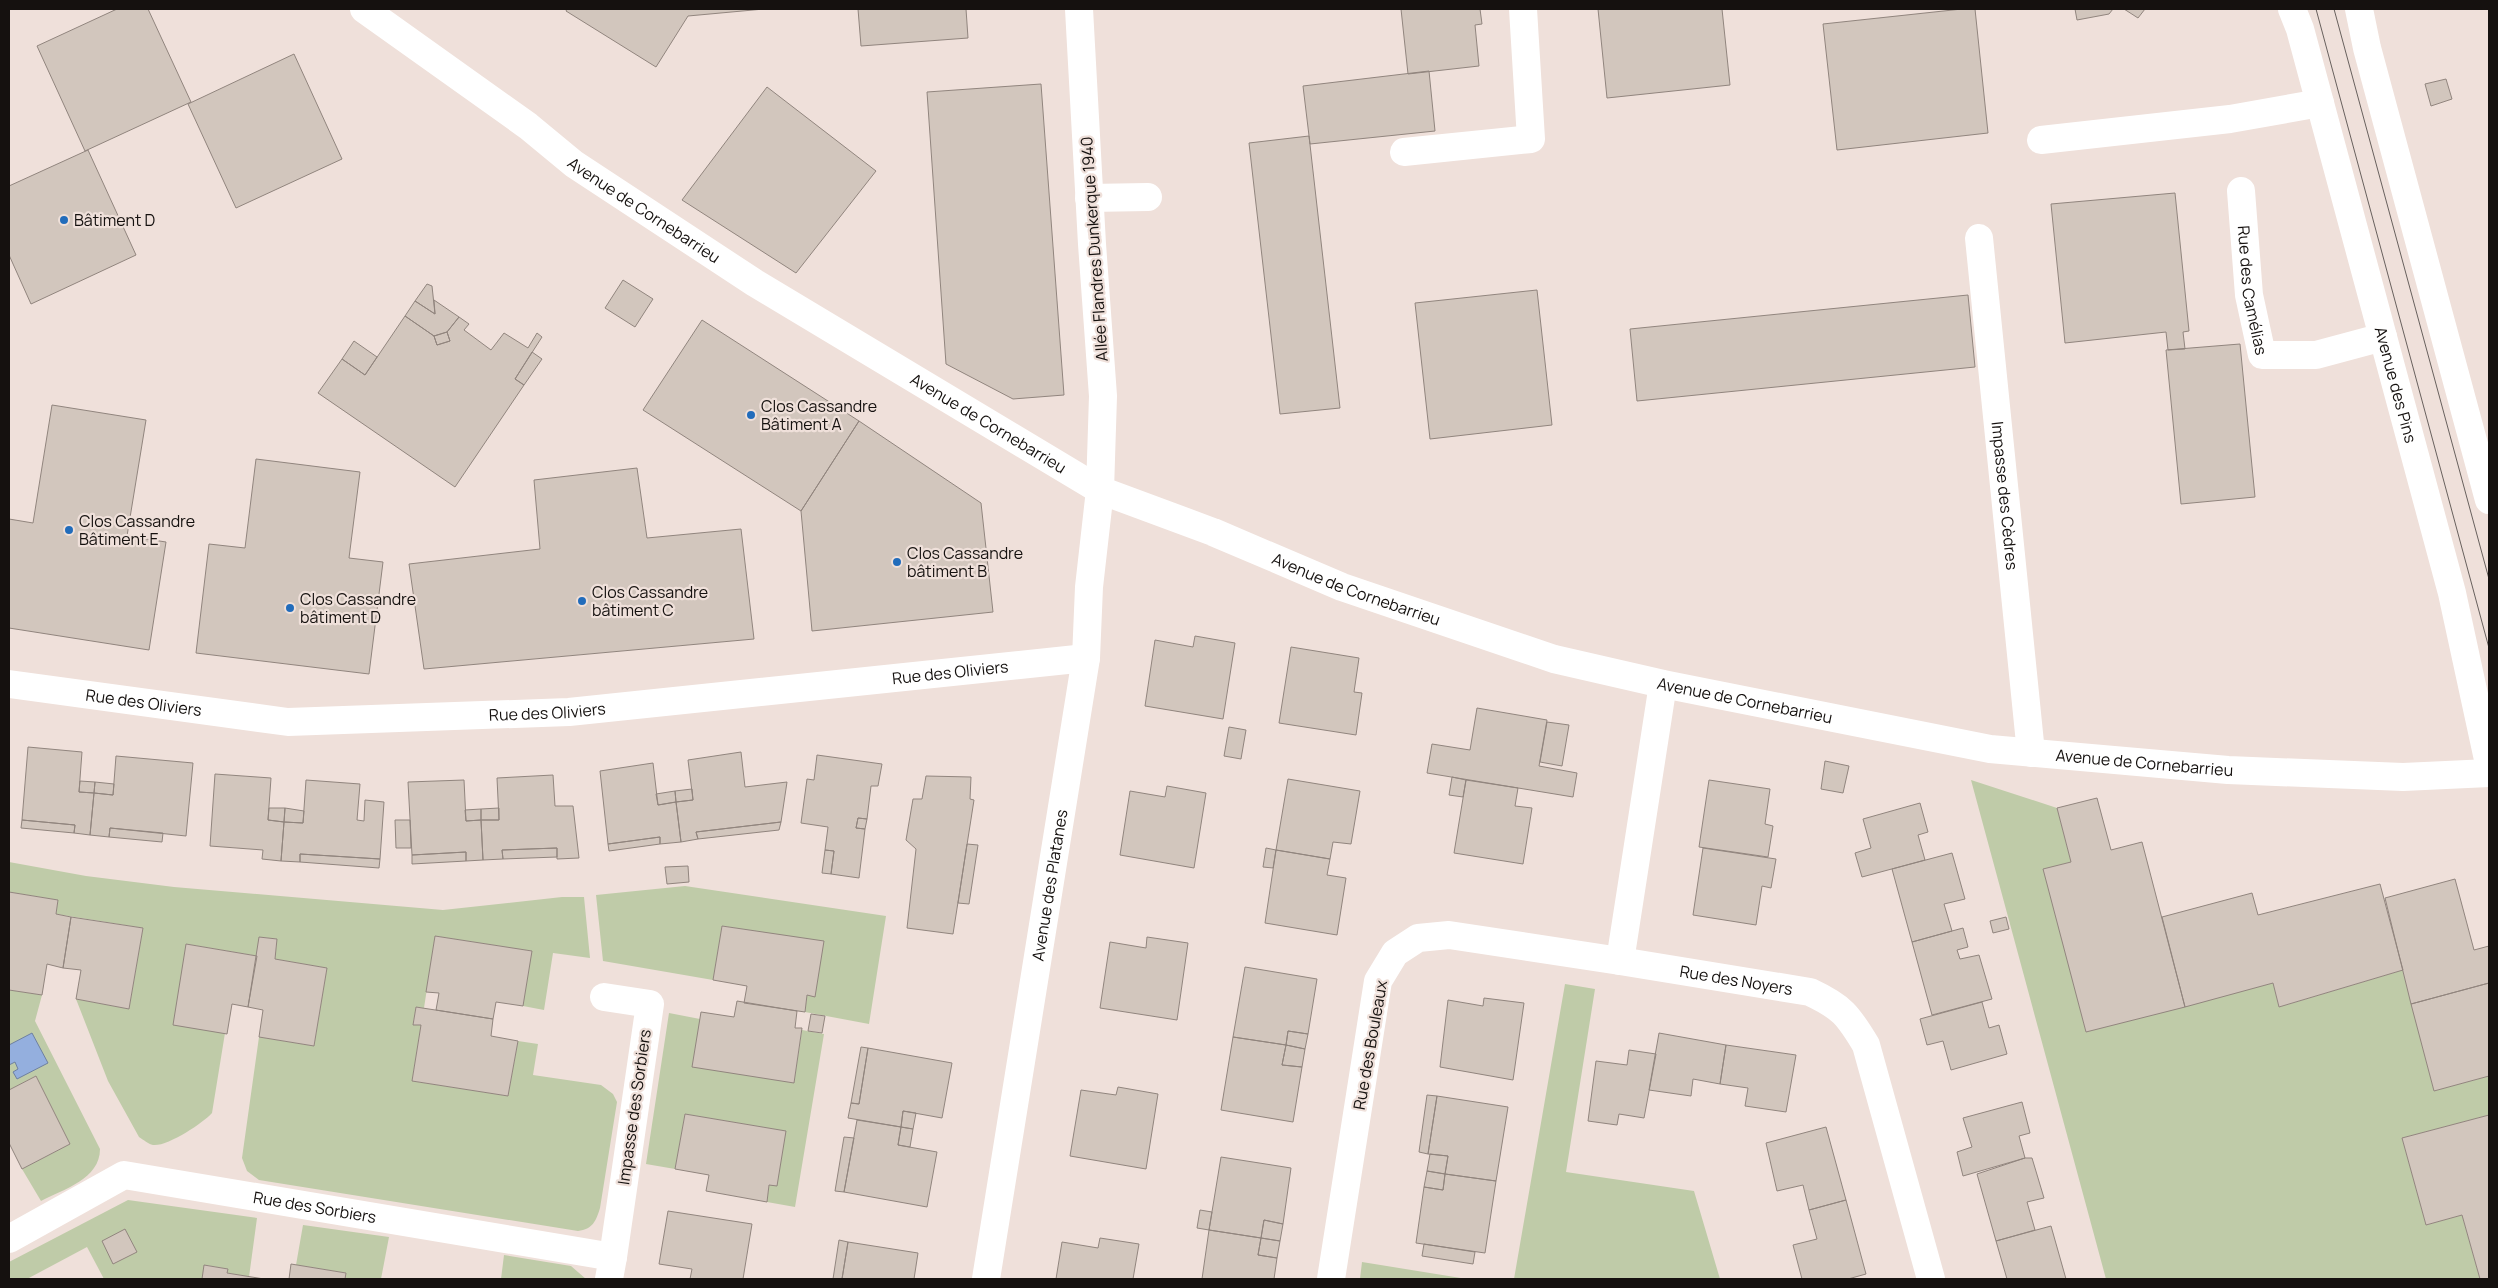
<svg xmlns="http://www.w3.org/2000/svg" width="2498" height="1288" viewBox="0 0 2498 1288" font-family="Manrope,sans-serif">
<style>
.green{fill:#bfcba8}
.water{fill:#94afde;stroke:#6e80a0}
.building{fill:#d2c6bd;stroke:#91857e}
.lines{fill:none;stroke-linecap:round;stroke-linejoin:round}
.minor{stroke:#fff;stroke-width:28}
.tram{stroke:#68605d;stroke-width:1}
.poi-dot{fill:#216cbb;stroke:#efe0da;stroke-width:2}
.labels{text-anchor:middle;stroke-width:4.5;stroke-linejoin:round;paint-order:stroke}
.street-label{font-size:16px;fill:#15110f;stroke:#efe0da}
.poi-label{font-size:16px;fill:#15110f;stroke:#efe0da;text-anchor:start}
</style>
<rect width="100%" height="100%" fill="#efe0da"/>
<!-- green -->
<path class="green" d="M1971 780 2057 808 2071 862 2044 869 2086 1032 2273 983 2279 1007 2403 970 2434 1091 2489 1076V1115L2402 1138 2426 1225 2462 1215 2480 1279H2106Z
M9 862 86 876 174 887 443 910 562 897H584L590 958 553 953 544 1010 523 1006 531 951 435 936 424 1008 416 1007 413 1024 421 1025 412 1081 508 1096 518 1041 538 1044 533 1075 601 1085 613 1094 617 1102 600 1208C596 1221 593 1229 578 1231L259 1180 247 1171 242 1158 259 1037 314 1046 327 968 275 959 277 939 260 937 257 956 186 944 225 1033 212 1113C203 1123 167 1147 153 1145 148 1144 144 1140 139 1137L108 1081 76 999 129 1009 143 928 56 914 58 900 9 892Z
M685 886 886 916 869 1024 805 1012 807 995 814 996 778 935 722 926 713 980 603 961 596 895Z
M1565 984 1595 989 1566 1172 1694 1191 1720 1279H1514Z
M9 990 42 995 35 1021 100 1149C100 1179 64 1189 41 1201L22 1169 70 1144 36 1076 9 1090Z
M669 1013 700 1019 794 1082 802 1030 824 1034 795 1207 767 1202 769 1185 785 1131 685 1114 675 1169 646 1164Z
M128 1200 257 1218 249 1277 227 1273 228 1269 205 1265 202 1279H104L87 1247 27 1279H9V1262Z
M303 1225 389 1237 381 1279H345L346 1273 296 1265Z
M504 1255 571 1266 586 1279H501Z
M1362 1262 1467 1279H1360Z"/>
<!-- water -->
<path class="water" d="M32 1033 48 1063 17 1079 13 1072 18 1069 15 1062 9 1065V1045Z"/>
<!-- building -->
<path class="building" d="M117 9H148L191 102 85 151 37 46Z
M567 9H764L688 16 656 67 566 11Z
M858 9H966L968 38 861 46Z
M1401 9H1480L1482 24 1475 25 1479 66 1408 74Z
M1598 9H1722L1730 85 1607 98Z
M1962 9H1975L1988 133 1837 150 1823 24Z
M2075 9H2113L2109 14 2077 20Z
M2124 9H2145L2138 18Z
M294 54 342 159 236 208 188 104Z
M1429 71 1435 131 1310 144 1303 86Z
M2446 79 2452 99 2431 106 2425 84Z
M1041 84 1064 395 1013 399 946 364 927 92Z
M767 87 876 171 796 273 682 200Z
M1309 136 1340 408 1280 414 1249 143Z
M88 150 136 255 31 304 9 255V186Z
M2175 193 2189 331 2183 332 2185 349 2168 350 2166 332 2065 343 2051 204Z
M623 280 653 299 635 327 605 308Z
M427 284 432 286 435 314 415 301Z
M1537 290 1552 425 1430 439 1415 303Z
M1968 295 1975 367 1637 401 1630 329Z
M434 300 459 317 447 332 434 336 405 316 415 301 435 314Z
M405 316 434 336 437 345 450 341 447 332 459 317 469 324 464 330 491 350 504 333 528 348 537 333 542 337 515 379 524 385 455 487 318 393 342 359 365 375Z
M702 320 859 421 801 511 643 410Z
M447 332 450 341 437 345 434 336Z
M354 341 377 357 365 375 342 359Z
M2240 344 2255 497 2181 504 2166 350Z
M532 352 542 359 524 385 515 379Z
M52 405 146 420 127 536 166 542 149 650 9 628V519L33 523Z
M859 421 981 503 993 612 812 631 801 511Z
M256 459 360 472 349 558 383 562 369 674 196 653 209 544 245 548Z
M637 468 647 538 741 529 754 639 424 669 409 564 540 549 534 480Z
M1195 636 1235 643 1223 719 1145 706 1155 640 1193 647Z
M1291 647 1359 658 1354 692 1362 693 1356 735 1279 723Z
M1477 708 1547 720 1539 766 1577 773 1573 797 1427 773 1432 744 1470 750Z
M1547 722 1569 725 1562 766 1540 762Z
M1229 727 1246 730 1241 759 1224 756Z
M28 747 82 752 79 792 94 793 90 835 74 833 75 825 22 820Z
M741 752 745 787 787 782 781 822 696 832 698 839 681 842 676 802 693 800 688 760Z
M817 755 882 764 878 786H871L867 819 858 818 856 828 865 829 859 878 831 874 834 851 825 850 828 827 801 823 807 779 814 780Z
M116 756 193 763 186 836 110 828 109 837 90 835 94 793 113 795Z
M1825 761 1849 766 1843 793 1821 789Z
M653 763 658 805 676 802 681 842 660 844V837L608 844 600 771Z
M215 774 271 778 268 820 284 822 281 861 262 859 263 850 210 846Z
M553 775 555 806H573L579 858 557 859V848L502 850 503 859 483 860 481 820H499L497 778Z
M926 776 971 777 970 799 974 800 953 934 907 928 916 849 906 840 913 799H922Z
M1452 777 1466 780 1463 797 1449 795Z
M1288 779 1360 791 1351 844 1333 842 1330 859 1276 850Z
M306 780 360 784 357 820 364 821 365 800 384 802 380 859 300 854V862L281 861 284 822 303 823Z
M464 780 466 821 481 820 483 860 466 861V852L412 855 408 782Z
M1466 780 1518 788 1515 806 1532 808 1523 864 1454 853Z
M1709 780 1770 789 1765 824 1773 826 1768 857 1699 847Z
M80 781 95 782 94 793 79 792Z
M95 782 114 784 113 795 94 793Z
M1167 786 1206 793 1194 868 1120 855 1130 791 1165 797Z
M692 789 693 800 676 802 675 791Z
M675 791 676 802 658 805 656 794Z
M2097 798 2111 850 2142 842 2185 1007 2086 1032 2043 869 2071 862 2057 808Z
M1920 803 1928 832 1918 835 1925 860 1862 877 1855 853 1871 848 1863 819Z
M269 808H285L284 822 268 820Z
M285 808 304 811 303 823 284 822Z
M499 808V820H481V809Z
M481 809V820L466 821 465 810Z
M858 818 867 819 865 829 856 828Z
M22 820 75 825 74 833 21 828Z
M395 820H410L411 848H396Z
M781 822 779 830 698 839 696 832Z
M110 828 163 833 162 842 109 837Z
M660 837V844L609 851 608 844Z
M967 844 978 845 969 904 958 903Z
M557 848V857L503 859 502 850Z
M1266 848 1276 850 1273 868 1263 867Z
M1703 848 1776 859 1771 888 1762 886 1756 925 1693 915Z
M825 850 834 851 831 874 822 873Z
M1276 850 1330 859 1327 875 1346 878 1337 935 1265 923Z
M466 852V861L412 864V855Z
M1952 853 1965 899 1944 904 1952 931 1912 942 1892 869Z
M300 854 380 859 379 868 300 862Z
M688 866 689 882 667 884 665 867Z
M2455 879 2474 950 2489 946V983L2411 1004 2385 898Z
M2380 884 2403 970 2279 1007 2273 983 2185 1007 2162 917 2252 893 2258 915Z
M9 892 58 900 56 914 71 917 63 968 47 964 42 995 9 990Z
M71 917 143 928 129 1009 76 999 81 970 63 968Z
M2006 917 2009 929 1993 933 1990 921Z
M722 926 824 941 815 997 807 995 805 1012 744 1003 747 986 713 980Z
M1963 928 1968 947 1957 950 1960 959 1979 955 1992 999 1932 1015 1912 942Z
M435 936 532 951 523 1006 496 1002 493 1019 436 1010 439 993 426 992Z
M259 937 277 939 275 959 327 968 314 1046 259 1037 263 1010 248 1007Z
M1147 937 1188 943 1177 1020 1100 1008 1110 942 1146 948Z
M186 944 257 956 248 1007 232 1004 227 1034 173 1025Z
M1245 967 1317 979 1308 1034 1288 1031 1286 1045 1233 1037Z
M2489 983V1076L2434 1091 2411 1004Z
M1484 998 1524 1003 1513 1080 1440 1067 1448 1000 1483 1006Z
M737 1001 797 1011 795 1028H802L794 1083 692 1067 701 1012 734 1017Z
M1982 1002 1989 1028 1999 1025 2007 1054 1951 1070 1943 1041 1927 1045 1920 1019Z
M416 1007 493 1019 491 1036 518 1041 508 1096 412 1081 421 1025H413Z
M811 1014 825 1016 822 1033 808 1031Z
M1288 1031 1308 1034 1305 1049 1286 1045Z
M1659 1033 1726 1045 1720 1084 1693 1079 1691 1096 1649 1090Z
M1233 1037 1286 1045 1282 1065 1302 1067 1293 1122 1221 1110Z
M1286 1045 1305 1049 1302 1067 1282 1065Z
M1726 1045 1796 1055 1786 1112 1745 1106 1748 1088 1720 1084Z
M861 1047 868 1048 859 1104 851 1103Z
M868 1048 952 1063 942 1118 903 1111 901 1127 848 1118 851 1103 859 1104Z
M1629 1050 1656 1054 1644 1118 1619 1114 1617 1125 1588 1121 1596 1061 1627 1065Z
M36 1076 70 1144 22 1169 9 1143V1090Z
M1118 1087 1158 1094 1146 1169 1070 1156 1081 1090 1116 1095Z
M1427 1095 1437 1096 1428 1154 1419 1152Z
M1437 1096 1508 1107 1496 1181 1445 1174 1448 1156 1428 1154Z
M2022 1102 2030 1133 2019 1136 2025 1158 1963 1176 1957 1152 1972 1147 1963 1118Z
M903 1111 916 1113 913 1129 901 1127Z
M685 1114 786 1131 777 1186 769 1185 767 1202 706 1191 709 1175 675 1169Z
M2489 1115V1279H2480L2462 1215 2426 1225 2402 1138Z
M857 1120 901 1127 898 1145 937 1152 927 1207 844 1192Z
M901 1127 913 1129 910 1147 898 1145Z
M1826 1127 1846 1200 1809 1210 1803 1185 1777 1191 1766 1143Z
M844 1137 854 1138 844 1192 835 1191Z
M1430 1154 1448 1156 1445 1174 1427 1171Z
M1221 1157 1291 1168 1283 1224 1264 1220 1261 1238 1209 1230Z
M2025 1158H2032L2044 1198 2027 1202 2035 1230 1996 1241 1977 1174Z
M1427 1171 1445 1174 1443 1190 1424 1187Z
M1445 1174 1496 1181 1485 1253 1416 1243 1424 1187 1443 1190Z
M1846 1200 1866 1274 1848 1279H1802L1793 1245 1817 1239 1809 1210Z
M1200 1210 1212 1212 1209 1230 1197 1228Z
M668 1211 752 1224 743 1279H690L692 1269 659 1264Z
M1264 1220 1283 1224 1280 1241 1261 1238Z
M2051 1226 2066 1279H2007L1996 1241Z
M125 1229 137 1252 113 1264 102 1241Z
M1209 1230 1261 1238 1258 1255 1277 1258 1274 1279H1202Z
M1100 1238 1139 1244 1133 1279H1056L1062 1242 1098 1248Z
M1261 1238 1280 1241 1277 1258 1258 1255Z
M839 1240 848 1242 842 1279H833Z
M848 1242 918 1253 914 1279H842Z
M1424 1244 1475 1252 1473 1264 1422 1256Z
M291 1264 346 1273 345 1279H289Z
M204 1265 228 1269 227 1273 264 1279H202Z"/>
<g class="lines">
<!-- minor -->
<g class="minor">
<path id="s1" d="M364 9 528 126 574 164 755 283 1100 490 1213 532 1342 587 1554 659 1663 684 1990 749 2228 770 2403 777 2489 773"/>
<path id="s2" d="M2292 9 2300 29 2452 593 2489 764"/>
<path d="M2359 9 2367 48 2489 500"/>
<path d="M2041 140 2230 119 2320 103"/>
<path d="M1404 152 1531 139 1523 9"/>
<path id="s3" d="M2241 191 2249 295 2262 355H2316L2383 337"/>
<path d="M1089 198 1148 197"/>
<path id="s4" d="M1979 238 2031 753"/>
<path id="s5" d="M9 684 288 722 569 712 1086 658"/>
<path id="s6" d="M1663 684 1620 961 1810 992C1842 1007 1848 1015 1866 1045L1931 1279"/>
<path d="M604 997 650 1004 613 1257"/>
<path id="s7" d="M9 1239 124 1175 613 1257 609 1279"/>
<path id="s8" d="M986 1279 1086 658 1089 587 1100 490 1103 396 1092 244 1079 9"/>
<path d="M1331 1279 1378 981 1395 953 1418 938 1449 935 1620 961"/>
</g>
<!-- tram -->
<path class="tram" d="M2316 9 2489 648
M2334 9 2489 579"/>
</g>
<!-- markers -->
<g class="poi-dot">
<circle cx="64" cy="220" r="5"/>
<circle cx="751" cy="415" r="5"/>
<circle cx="69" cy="530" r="5"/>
<circle cx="897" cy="562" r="5"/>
<circle cx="582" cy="601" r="5"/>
<circle cx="290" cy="608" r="5"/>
</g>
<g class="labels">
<!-- street labels -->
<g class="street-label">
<text dy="6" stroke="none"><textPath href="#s1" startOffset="345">Avenue de Cornebarrieu</textPath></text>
<text transform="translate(1094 249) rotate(-94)" y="6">Allée Flandres Dunkerque 1940</text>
<text dy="6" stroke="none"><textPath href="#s3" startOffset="100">Rue des Camélias</textPath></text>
<text dy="6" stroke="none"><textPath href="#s2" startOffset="390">Avenue des Pins</textPath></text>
<text dy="6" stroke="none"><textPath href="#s1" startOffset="750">Avenue de Cornebarrieu</textPath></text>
<text dy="6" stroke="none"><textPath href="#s4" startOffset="259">Impasse des Cèdres</textPath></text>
<text dy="6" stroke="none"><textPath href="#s1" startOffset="1155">Avenue de Cornebarrieu</textPath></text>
<text dy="6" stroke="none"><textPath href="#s5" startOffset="946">Rue des Oliviers</textPath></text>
<text dy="6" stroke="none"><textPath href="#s1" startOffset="1560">Avenue de Cornebarrieu</textPath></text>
<text dy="6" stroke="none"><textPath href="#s5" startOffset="136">Rue des Oliviers</textPath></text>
<text dy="6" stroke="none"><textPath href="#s5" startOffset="541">Rue des Oliviers</textPath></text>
<text dy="6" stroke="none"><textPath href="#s1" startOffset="1965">Avenue de Cornebarrieu</textPath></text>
<text dy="6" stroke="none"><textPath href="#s8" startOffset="399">Avenue des Platanes</textPath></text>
<text dy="6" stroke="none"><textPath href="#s6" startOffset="398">Rue des Noyers</textPath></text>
<text transform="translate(1370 1045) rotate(-80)" y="6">Rue des Bouleaux</text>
<text transform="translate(634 1107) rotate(-82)" y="6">Impasse des Sorbiers</text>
<text dy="6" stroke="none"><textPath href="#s7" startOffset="325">Rue des Sorbiers</textPath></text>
</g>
<!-- poi labels -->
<g class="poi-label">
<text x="74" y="226">Bâtiment D</text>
<text x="761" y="412">Clos Cassandre<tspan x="761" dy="18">Bâtiment A</tspan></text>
<text x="79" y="527">Clos Cassandre<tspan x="79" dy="18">Bâtiment E</tspan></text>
<text x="907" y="559">Clos Cassandre<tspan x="907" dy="18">bâtiment B</tspan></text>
<text x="592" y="598">Clos Cassandre<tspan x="592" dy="18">bâtiment C</tspan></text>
<text x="300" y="605">Clos Cassandre<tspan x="300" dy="18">bâtiment D</tspan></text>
</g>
</g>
<!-- border -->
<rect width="2498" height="1288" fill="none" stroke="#15110f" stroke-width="20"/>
</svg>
